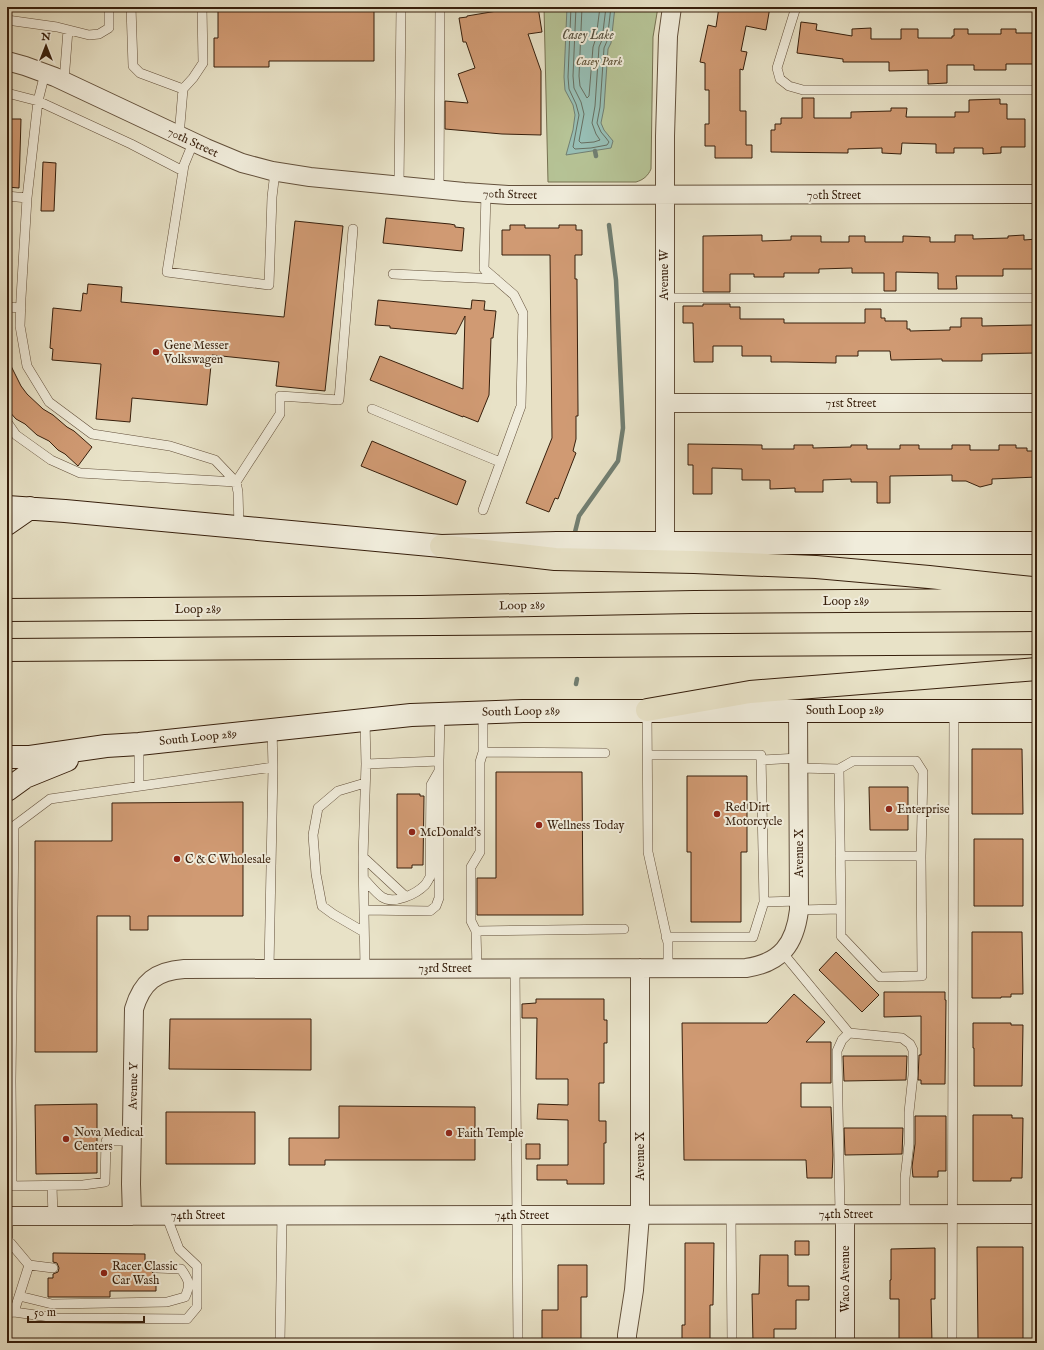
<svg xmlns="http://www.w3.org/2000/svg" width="1044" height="1350" viewBox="0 0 1044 1350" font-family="'IM FELL English',serif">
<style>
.green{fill:#b6c396;stroke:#767151}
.water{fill:#97beb4;stroke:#717e71}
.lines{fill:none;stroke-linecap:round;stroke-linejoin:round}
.shore{stroke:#676e60;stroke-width:1}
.stream{stroke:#717e71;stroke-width:4.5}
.building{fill:#d09a73;stroke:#371f0c}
.service-casing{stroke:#63503b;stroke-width:10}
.minor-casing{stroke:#63503b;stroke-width:20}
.secondary-casing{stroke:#371f0c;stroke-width:24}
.motorway-casing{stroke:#371f0c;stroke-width:24}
.service{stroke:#f0ecdb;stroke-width:9}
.minor{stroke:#f0ecdb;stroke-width:18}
.secondary{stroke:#f0ecdb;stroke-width:22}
.motorway{stroke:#e8e2c7;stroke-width:22}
.poi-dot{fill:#8f2418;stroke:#f0ecdb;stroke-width:1.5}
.labels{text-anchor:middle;stroke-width:4;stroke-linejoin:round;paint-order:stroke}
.park-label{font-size:12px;font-style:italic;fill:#5d5035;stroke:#f0ecdb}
.street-label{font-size:12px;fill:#371f0c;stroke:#f0ecdb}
.poi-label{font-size:12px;fill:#371f0c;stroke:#f0ecdb;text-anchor:start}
.water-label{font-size:13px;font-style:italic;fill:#544f3e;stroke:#f0ecdb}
</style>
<rect width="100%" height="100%" fill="#e8e2c7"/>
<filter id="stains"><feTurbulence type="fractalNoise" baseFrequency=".005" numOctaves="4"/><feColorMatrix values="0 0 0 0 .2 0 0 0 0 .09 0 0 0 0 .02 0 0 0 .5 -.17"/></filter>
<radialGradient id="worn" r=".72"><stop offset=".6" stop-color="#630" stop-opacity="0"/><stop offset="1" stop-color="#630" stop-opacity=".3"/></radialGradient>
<!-- green -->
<path class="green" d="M544 7H658L653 37 651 169C648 176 643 180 636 182H548Z"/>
<!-- water -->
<path class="water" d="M567 7H615L611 43 608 49 604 108 601 123 604 130 613 141 611 148 566 155 573 130 575 115 573 105 565 90 564 77Z"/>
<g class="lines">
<!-- shore -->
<path class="shore" d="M571 7 568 77 569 89 576 104 579 115 573 147 575 149 591 148 607 145 609 142 606 138 601 132 597 123 600 107 604 48 607 41 611 7
M576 7 573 76 574 88 581 102 584 114 579 141 581 143 594 142 600 140 596 134 592 123 595 106 599 47 602 40 606 7
M582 7 579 76 580 86 587 98 589 96 593 47 596 38 600 7"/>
<!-- stream -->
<path class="stream" d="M595 151 596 156
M575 532 579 516 618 461 623 428 616 280 609 225
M576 684 577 679"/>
</g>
<!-- building -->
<path class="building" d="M218 7H374V61H269V67H214V38H218Z
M514 7H538L542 32 528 34 541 71V135L502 134 445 129V101L468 103 458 74 475 68 466 42H463L459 18 467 17V16L515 8Z
M719 7H770L766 30 746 26 741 51 747 52 743 70 740 69V111H746V145H752V158H715V146H705V124H709V90H705V63L700 62 708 25 716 27Z
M801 22 817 24 816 30 852 36V29L871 28V39H901V29H918V38H952V36H954V29H968V34H1001V29H1016V33H1035V36H1037V64H1006V70H974V65H947V83L928 84V70L889 71V62H843V59L797 53Z
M802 98H814V118H851V112L891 111V108H907L906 117H955V112H969V100L1000 99V104H1007V119H1025V147H1001V153L983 154V148H954V153H936V144L902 143 901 154 882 153V148L848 149V153L771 152V130H775V124H781V118H802Z
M7 119H21L19 188 7 187Z
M43 162 56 163 54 211H41Z
M386 218 450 224 455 225V227L464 228 462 251 383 243Z
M295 221 343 226 325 391 276 386 279 362 212 355 207 405 132 398 130 422 96 419 101 364 52 360 53 349 50 348 53 308 81 311 83 293 87 294 88 284 122 287 121 302 284 317Z
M510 225H525V228H559V225H576V230H582V255H575V279H577V284L578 410V416H576V439L573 451 576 453 558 499 555 498 549 512 526 503 552 438 550 255H502V230H510Z
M762 235V241L791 240V236H821V242H849V236H865V242H903V236L930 237V242H955V235H973V239L1008 238V236L1024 235V240L1037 239V269H1003V276H956L957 289H938V273L896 272V291H884V273H852V268L819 269V273H784V277H754V274H730V292H703V236Z
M378 300 471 309 472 300 485 301 484 310 496 311 493 338H491L489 395 478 422 463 416V417L370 380 380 356 463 389 465 316 456 334 390 328V326L375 325Z
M703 304H730V307H740V319H784V323H865V309H881V318H885V321H907V329H910V331L950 330V327H961V318H982V326L1033 325V328H1037V353L982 354V361H942V359L891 360 890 351H858V356H836V363L787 362H771V356H742V346H713V362H694L693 323H683V306H703Z
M7 358 21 386 27 394 43 409 53 415 67 427 74 431 92 447 78 466 65 454 58 450 49 441 37 435 25 424 16 419 7 409Z
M372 441 466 481 457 505 361 466Z
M688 444 762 445V449H794V445H813V448L851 447V445H867V449H900V445H919V449H952V445H970V450H999V445H1016V448H1027V451H1037V477L992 479V484L980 487 966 481H952V475L890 476V503H877V482H851V479L823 480V492H795V488L770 489V480H742V469L712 468V494H693V465H688Z
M972 749H1022L1023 814H972Z
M496 772H582L583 915H477V878H496Z
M687 776H747V852H741V922H691V852H687Z
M869 787H908V830H870Z
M397 794H420V796H424L423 865H412V868H397Z
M243 802V916H148V930H130V916H97V1052H35V841H112V803Z
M974 839H1023V906H974Z
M972 932H1022L1023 994H1011V997H1001V998H972Z
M836 952 879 995 862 1012 819 970Z
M884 992H945V1000H946L945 1084H921V1080H918L919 1055H921V1016L884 1017Z
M794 994 825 1022 806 1042H831V1083H801V1107H831L833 1155 832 1178H807L806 1160H684L682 1023H767Z
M536 999H604V1020H607V1043H604V1083H599V1121H606V1143H604V1184H567V1180H537V1165H568V1120L537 1119 538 1104 568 1105V1079H536L537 1018H522V1004L536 1003Z
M170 1019H311V1070L169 1069Z
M973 1023H1011V1025H1023L1022 1086H974V1048H973Z
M843 1056H907L906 1080 844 1081Z
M97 1104V1173L36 1174 35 1105Z
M339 1106 475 1107V1160H325V1165H289V1138H339Z
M166 1112H255V1164H166Z
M973 1115H1012V1118H1023L1022 1178H1011V1181H973Z
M915 1116H946V1171H938V1177H913L912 1167 915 1144Z
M844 1128H903L902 1154 845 1155Z
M526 1144H540V1159H526Z
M795 1241H809V1255H795Z
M685 1243H714L713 1305H710V1343H682V1325H685Z
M977 1247H1023V1343H1007V1341H978Z
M935 1248V1299H931L932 1343H899V1299H890V1280H891V1249Z
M53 1253 145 1254V1264H152L150 1267 151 1270 153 1273 156 1274V1291H110V1297H48V1278H53V1274L58 1272 59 1268 57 1263 53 1262Z
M760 1255H788V1286H809V1300H796V1329H774V1343H753L752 1294H759Z
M558 1265H587V1297H581V1343H542V1310H558Z"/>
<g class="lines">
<!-- service casing -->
<g class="service-casing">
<path id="service" d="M131 7 133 66 140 73 183 89
M796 7 777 68 780 79 789 86 803 90H1037
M7 20 57 27 89 35 99 34 109 28V7
M45 73 38 101 27 198 21 298 20 326 27 366 49 402 92 434 170 446 215 460 236 482 280 414V396L339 400 353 229
M64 81 68 30
M7 93 38 101 131 144 183 171
M179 136 183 89 193 78 203 63 202 7
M193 143 184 165 167 272 269 285 272 197 275 172
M399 186 401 7
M439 190 440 7
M7 196 27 198
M393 274 496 279
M664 298H1037
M7 307 21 308
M372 409 500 462
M7 422 16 435 51 460 80 473 236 482 238 492 239 527
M483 510 521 406 523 313 514 295 484 269 486 193
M647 711 648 852 668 943V968
M483 752 605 753
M648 755H761L764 902 753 937H666
M761 760 799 758
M366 764 439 761
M799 768 839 769 841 909 799 910
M839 769 853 761H916L923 772 921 856H840
M139 786V744
M7 838 14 826 50 799 273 767
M363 857 405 896
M364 879C370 885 375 892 382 897 394 905 416 894 425 885 427 883 428 880 430 877L431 785 439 771
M764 902 799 901
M841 909V936L880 977 922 976 921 856
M364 910 430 911 436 906 439 898V761L440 714
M476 931 624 929
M364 932 333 914 322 906 316 874 313 835 318 808 338 791 365 783
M782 952 849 1033 842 1040 837 1051 840 1214
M269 968 273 767 272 729
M365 968 363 857 366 764 365 720
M477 968 476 931 471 921V867L480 852V762L483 752V712
M515 968 518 1343
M849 1033 902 1038 910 1044 913 1050V1075L909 1112V1144L905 1178V1214
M7 1186 83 1185 105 1182 106 1141H132
M12 1186 11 1081 14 826
M52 1186 53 1216
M731 1215 732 1343
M7 1240H8V1216
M8 1240 29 1265 14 1312 10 1309
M29 1265 53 1268
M19 1296 52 1304 167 1302 185 1297C191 1284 189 1280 181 1269L156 1268
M7 1313 14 1312 57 1318 187 1319 197 1307V1266L179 1249 166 1215
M280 1343 282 1215
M952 1343 954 710"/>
</g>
<!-- minor casing -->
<g class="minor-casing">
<path id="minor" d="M7 61 25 66 55 77 206 148 242 163 272 171 310 177 464 192 508 195 1037 194
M666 403H1037
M665 543V136L668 36 672 7
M7 1216 1037 1214
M132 1216 131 1184 134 1009C142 982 156 971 184 969L746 968C781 963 795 944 799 910L798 710
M627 1343V1335L634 1290 640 1215V968
M845 1343V1214"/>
</g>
<!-- secondary casing -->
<g class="secondary-casing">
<path id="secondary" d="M7 507 65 511 441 546 557 543H1037
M7 524 30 508
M7 757H30L106 746 139 744 411 715 523 711H1037
M7 790 25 777 67 760"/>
</g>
<!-- motorway casing -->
<g class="motorway-casing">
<path id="motorway" d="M441 546 555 559 694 562 816 567 929 577 1032 588
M7 610 421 607 694 602 1037 600
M7 650 1037 643
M647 710 750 692 1037 669"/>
</g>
<!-- service -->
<use href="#service" class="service"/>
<!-- minor -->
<use href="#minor" class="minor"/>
<!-- secondary -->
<use href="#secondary" class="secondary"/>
<!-- motorway -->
<use href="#motorway" class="motorway"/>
</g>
<!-- markers -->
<g class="poi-dot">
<circle cx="156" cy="352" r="4"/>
<circle cx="889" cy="809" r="4"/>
<circle cx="717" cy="814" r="4"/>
<circle cx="539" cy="825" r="4"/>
<circle cx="412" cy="832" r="4"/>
<circle cx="177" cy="859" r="4"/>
<circle cx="449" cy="1133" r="4"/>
<circle cx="66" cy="1139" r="4"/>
<circle cx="104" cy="1273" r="4"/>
</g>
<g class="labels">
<!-- park labels -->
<g class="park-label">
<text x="599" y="65">Casey Park</text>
</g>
<!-- street labels -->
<g class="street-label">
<text transform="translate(193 142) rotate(25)" y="4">70th Street</text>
<text transform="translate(510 194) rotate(2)" y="4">70th Street</text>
<text x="834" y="199">70th Street</text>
<text transform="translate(664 275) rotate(-90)" y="4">Avenue W</text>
<text x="851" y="407">71st Street</text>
<text x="846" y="605">Loop 289</text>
<text transform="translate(522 605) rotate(-1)" y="4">Loop 289</text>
<text x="198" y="613">Loop 289</text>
<text x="845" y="714">South Loop 289</text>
<text transform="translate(521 711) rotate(-1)" y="4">South Loop 289</text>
<text transform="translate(198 737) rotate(-6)" y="4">South Loop 289</text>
<text transform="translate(799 853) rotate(-90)" y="4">Avenue X</text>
<text x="445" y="972">73rd Street</text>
<text transform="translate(133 1086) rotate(-89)" y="4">Avenue Y</text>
<text transform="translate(640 1156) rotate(-90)" y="4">Avenue X</text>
<text x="846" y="1218">74th Street</text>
<text x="198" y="1219">74th Street</text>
<text x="522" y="1219">74th Street</text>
<text transform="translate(845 1279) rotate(-90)" y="4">Waco Avenue</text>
</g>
<!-- poi labels -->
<g class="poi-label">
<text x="164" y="349">Gene Messer<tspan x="164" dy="14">Volkswagen</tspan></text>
<text x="725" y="811">Red Dirt<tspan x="725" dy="14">Motorcycle</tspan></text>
<text x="897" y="813">Enterprise</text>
<text x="547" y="829">Wellness Today</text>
<text x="420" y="836">McDonald's</text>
<text x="185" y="863">C &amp; C Wholesale</text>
<text x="74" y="1136">Nova Medical<tspan x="74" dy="14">Centers</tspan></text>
<text x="457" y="1137">Faith Temple</text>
<text x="112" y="1270">Racer Classic<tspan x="112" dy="14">Car Wash</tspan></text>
</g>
<!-- water labels -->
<g class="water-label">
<text x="588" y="39">Casey Lake</text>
</g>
</g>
<!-- margin -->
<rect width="1044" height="1350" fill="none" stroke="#e8e2c7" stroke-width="24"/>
<rect x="8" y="8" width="1028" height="1334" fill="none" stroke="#371f0c" stroke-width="2"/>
<rect x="12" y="12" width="1020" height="1326" fill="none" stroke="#371f0c"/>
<!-- north arrow -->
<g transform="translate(46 46)" stroke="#f0ecdb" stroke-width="3" paint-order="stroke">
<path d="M0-3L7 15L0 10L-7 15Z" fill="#371f0c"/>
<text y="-6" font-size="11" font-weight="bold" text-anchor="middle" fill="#371f0c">N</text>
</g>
<!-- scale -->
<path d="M28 1316v6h116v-6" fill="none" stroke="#371f0c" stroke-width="2"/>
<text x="34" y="1316" font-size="12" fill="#371f0c" stroke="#f0ecdb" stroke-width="3" paint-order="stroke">50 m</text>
<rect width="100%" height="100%" filter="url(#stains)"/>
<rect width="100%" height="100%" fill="url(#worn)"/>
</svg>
